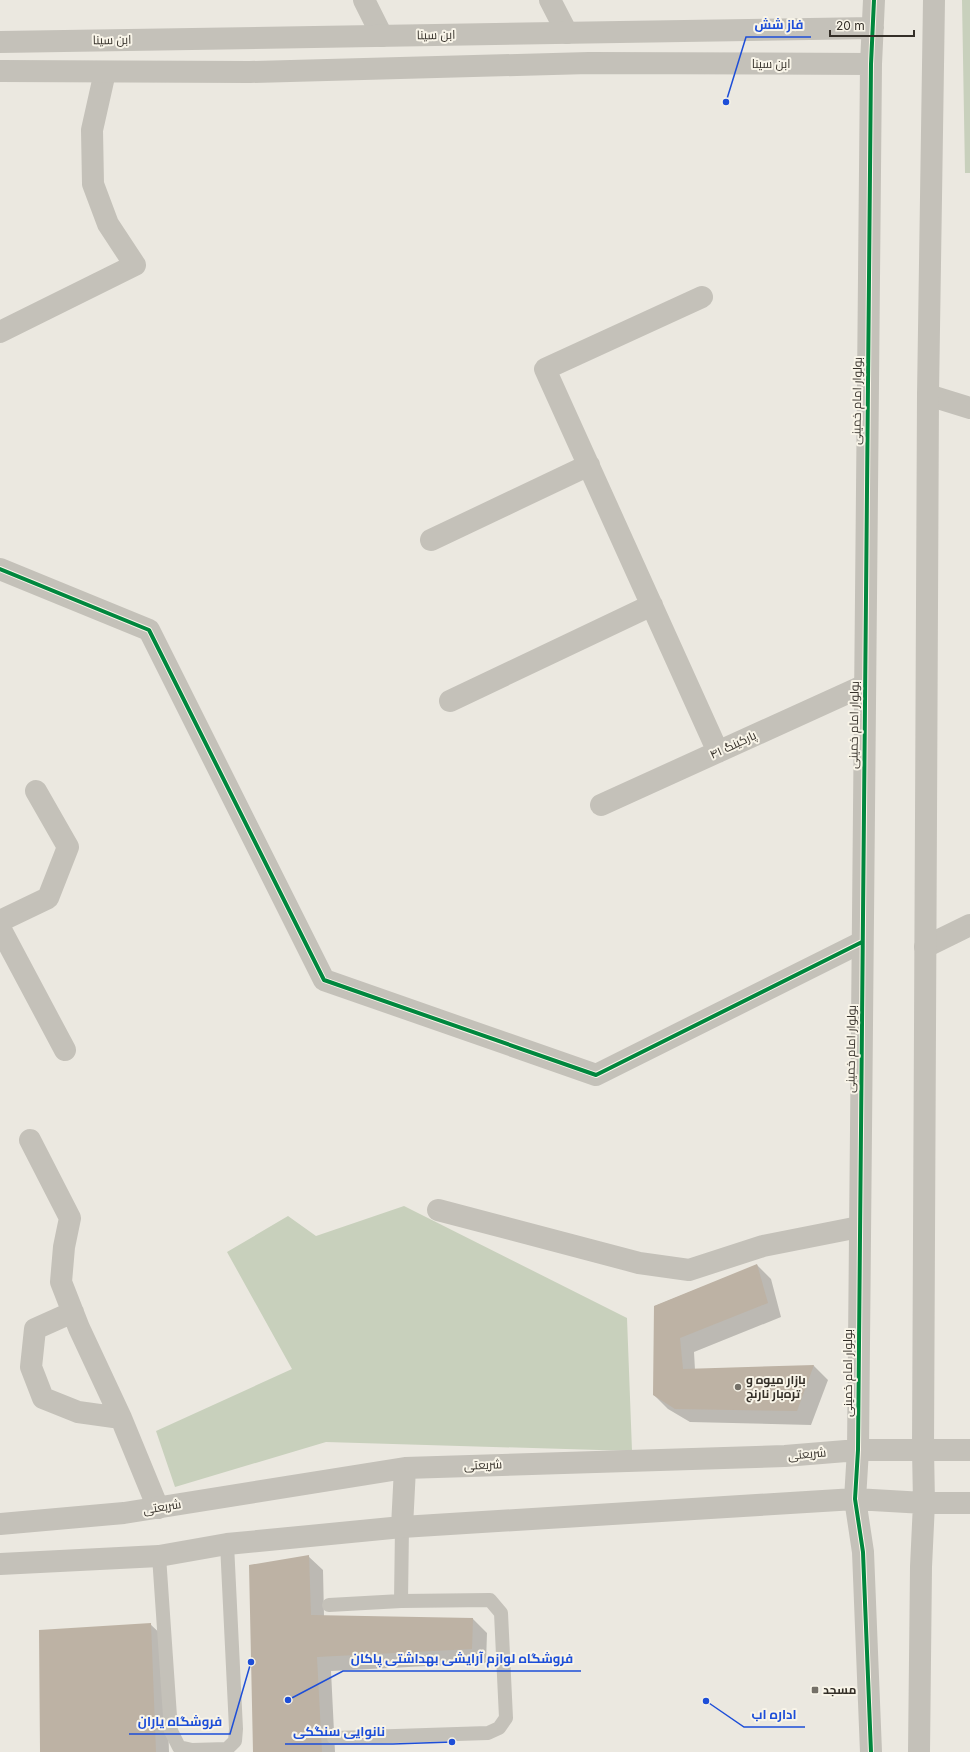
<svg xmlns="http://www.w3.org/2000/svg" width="970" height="1752" viewBox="0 0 970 1752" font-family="Inter,Cairo,sans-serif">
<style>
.green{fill:#c8d0bc}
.shadow{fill:#0003}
.building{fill:#bdb2a4}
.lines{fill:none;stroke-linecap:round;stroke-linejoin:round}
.service{stroke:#c4c1b9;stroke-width:14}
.minor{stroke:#c4c1b9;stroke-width:22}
.tertiary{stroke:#c4c1b9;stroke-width:22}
.cycleway-casing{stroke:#f8f4e8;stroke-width:6}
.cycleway{stroke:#00873e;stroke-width:4}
.poi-dot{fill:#747068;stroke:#f8f4e8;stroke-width:1.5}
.labels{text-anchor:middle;stroke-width:4;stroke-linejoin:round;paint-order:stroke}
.street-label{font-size:12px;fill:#342f28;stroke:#f8f4e8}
.poi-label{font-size:12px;font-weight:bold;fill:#342f28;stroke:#f8f4e8;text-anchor:start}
.leader{fill:none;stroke:#1d4ed8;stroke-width:1.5}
.callout-dot{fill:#1d4ed8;stroke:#f8f4e8;stroke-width:1.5}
.callout-label{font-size:13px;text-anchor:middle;font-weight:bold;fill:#1d4ed8;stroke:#f8f4e8;stroke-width:4;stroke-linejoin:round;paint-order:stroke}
</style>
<rect width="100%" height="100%" fill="#ebe8e0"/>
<!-- green -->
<path class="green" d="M962 0H970V173H965Z
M404 1206 627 1318 632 1451 326 1442 175 1487 156 1431 292 1369 227 1252 288 1216 316 1236Z"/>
<!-- shadow -->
<path class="shadow" d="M757 1265 771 1279 781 1317 694 1352 695 1370 814 1366 828 1380 811 1425 690 1422 668 1409 654 1395 655 1306Z
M308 1556 323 1570 324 1616 473 1619 487 1633 486 1663 331 1671 335 1752H254Z
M150 1624 165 1638 169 1752H244H41Z"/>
<!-- building -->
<path class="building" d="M757 1264 768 1303 680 1338 683 1369 814 1365 797 1411 675 1409 653 1395 654 1306Z
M309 1555 311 1615 473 1618 472 1649 317 1657 322 1752H253L249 1565Z
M151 1623 156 1752H40L39 1630Z"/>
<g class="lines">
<!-- service -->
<path class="service" d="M159 1556 171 1731 179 1747 192 1750 227 1749 235 1741 236 1729 227 1544
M401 1601 402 1527
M329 1605 401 1601 490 1600 501 1613 506 1718 499 1728 488 1733 334 1738"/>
<!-- minor -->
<path class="minor" d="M364 0 382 36
M550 0 567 33
M702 297 545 369 718 752
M0 332 135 265 108 224 93 184 92 130 105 72
M928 395 970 408
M431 540 589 465
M0 569 149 630 324 980 596 1075 862 942
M450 701 652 605
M601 805 865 685
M0 921 48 898 68 847 36 791
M0 928 65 1050
M925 947 970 925
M30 1140 70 1218 64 1247 61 1282 79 1328 121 1418 158 1508
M438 1210 639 1263 689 1270 763 1246 859 1227
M73 1312 35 1329 31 1367 43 1398 78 1412 121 1418"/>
<!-- tertiary -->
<path class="tertiary" d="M0 42 873 28
M0 71 250 72 589 63 871 64
M0 1524 124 1513 405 1468 785 1456 858 1450H970
M402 1527 405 1468
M0 1564 159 1556 227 1544 402 1527 855 1499 924 1503H970
M871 1752 863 1552 855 1499 858 1450 871 64 874 0
M919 1752 921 1567 924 1503 923 1449 928 395 934 0"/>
<!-- cycleway casing -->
<g class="cycleway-casing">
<path id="cycleway" d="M0 569 149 630 324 980 596 1075 862 942
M871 1752 863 1552 855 1499 858 1450 871 64 874 0"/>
</g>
<!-- cycleway -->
<use href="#cycleway" class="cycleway"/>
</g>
<!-- markers -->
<g class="poi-dot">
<circle cx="738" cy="1387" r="4"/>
<rect x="811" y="1686" width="8" height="8" rx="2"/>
</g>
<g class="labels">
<!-- street labels -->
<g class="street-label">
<text transform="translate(436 35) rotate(-1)" y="4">ابن سینا</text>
<text transform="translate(112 40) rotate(-1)" y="4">ابن سینا</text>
<text x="771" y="68">ابن سینا</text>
<text transform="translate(857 401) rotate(-89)" y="4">بولوار امام خمینی</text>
<text transform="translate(854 725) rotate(-89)" y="4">بولوار امام خمینی</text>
<text transform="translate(733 745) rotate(-25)" y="4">پارکینگ ۴۱</text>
<text transform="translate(851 1049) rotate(-89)" y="4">بولوار امام خمینی</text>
<text transform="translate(848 1373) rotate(-90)" y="4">بولوار امام خمینی</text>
<text transform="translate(807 1454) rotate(-5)" y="4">شریعتی</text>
<text transform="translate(483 1465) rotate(-2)" y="4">شریعتی</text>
<text transform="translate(162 1507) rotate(-9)" y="4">شریعتی</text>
</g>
<!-- poi labels -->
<g class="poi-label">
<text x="746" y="1384">بازار میوه و<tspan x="746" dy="14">تره‌بار نارنج</tspan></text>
<text x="823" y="1694">مسجد</text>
</g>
</g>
<!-- callouts -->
<path class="leader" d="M726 102L746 37H811M288 1700L343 1671H581M706 1701L744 1727H805M251 1662L230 1734H129M452 1742L393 1744H285"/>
<g class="callout-dot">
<circle cx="726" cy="102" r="4"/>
<circle cx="288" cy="1700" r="4"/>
<circle cx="706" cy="1701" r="4"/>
<circle cx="251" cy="1662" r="4"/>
<circle cx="452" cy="1742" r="4"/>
</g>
<g class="callout-label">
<text x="779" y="29">فاز شش</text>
<text x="462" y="1663">فروشگاه لوازم آرایشی بهداشتی پاکان</text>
<text x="774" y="1719">اداره اب</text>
<text x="180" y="1726">فروشگاه یاران</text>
<text x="339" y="1736">نانوایی سنگکی</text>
</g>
<!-- scale -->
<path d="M830 30v6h84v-6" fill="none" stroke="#342f28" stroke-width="2"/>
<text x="836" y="30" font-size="12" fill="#342f28" stroke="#f8f4e8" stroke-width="3" paint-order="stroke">20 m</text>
</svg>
